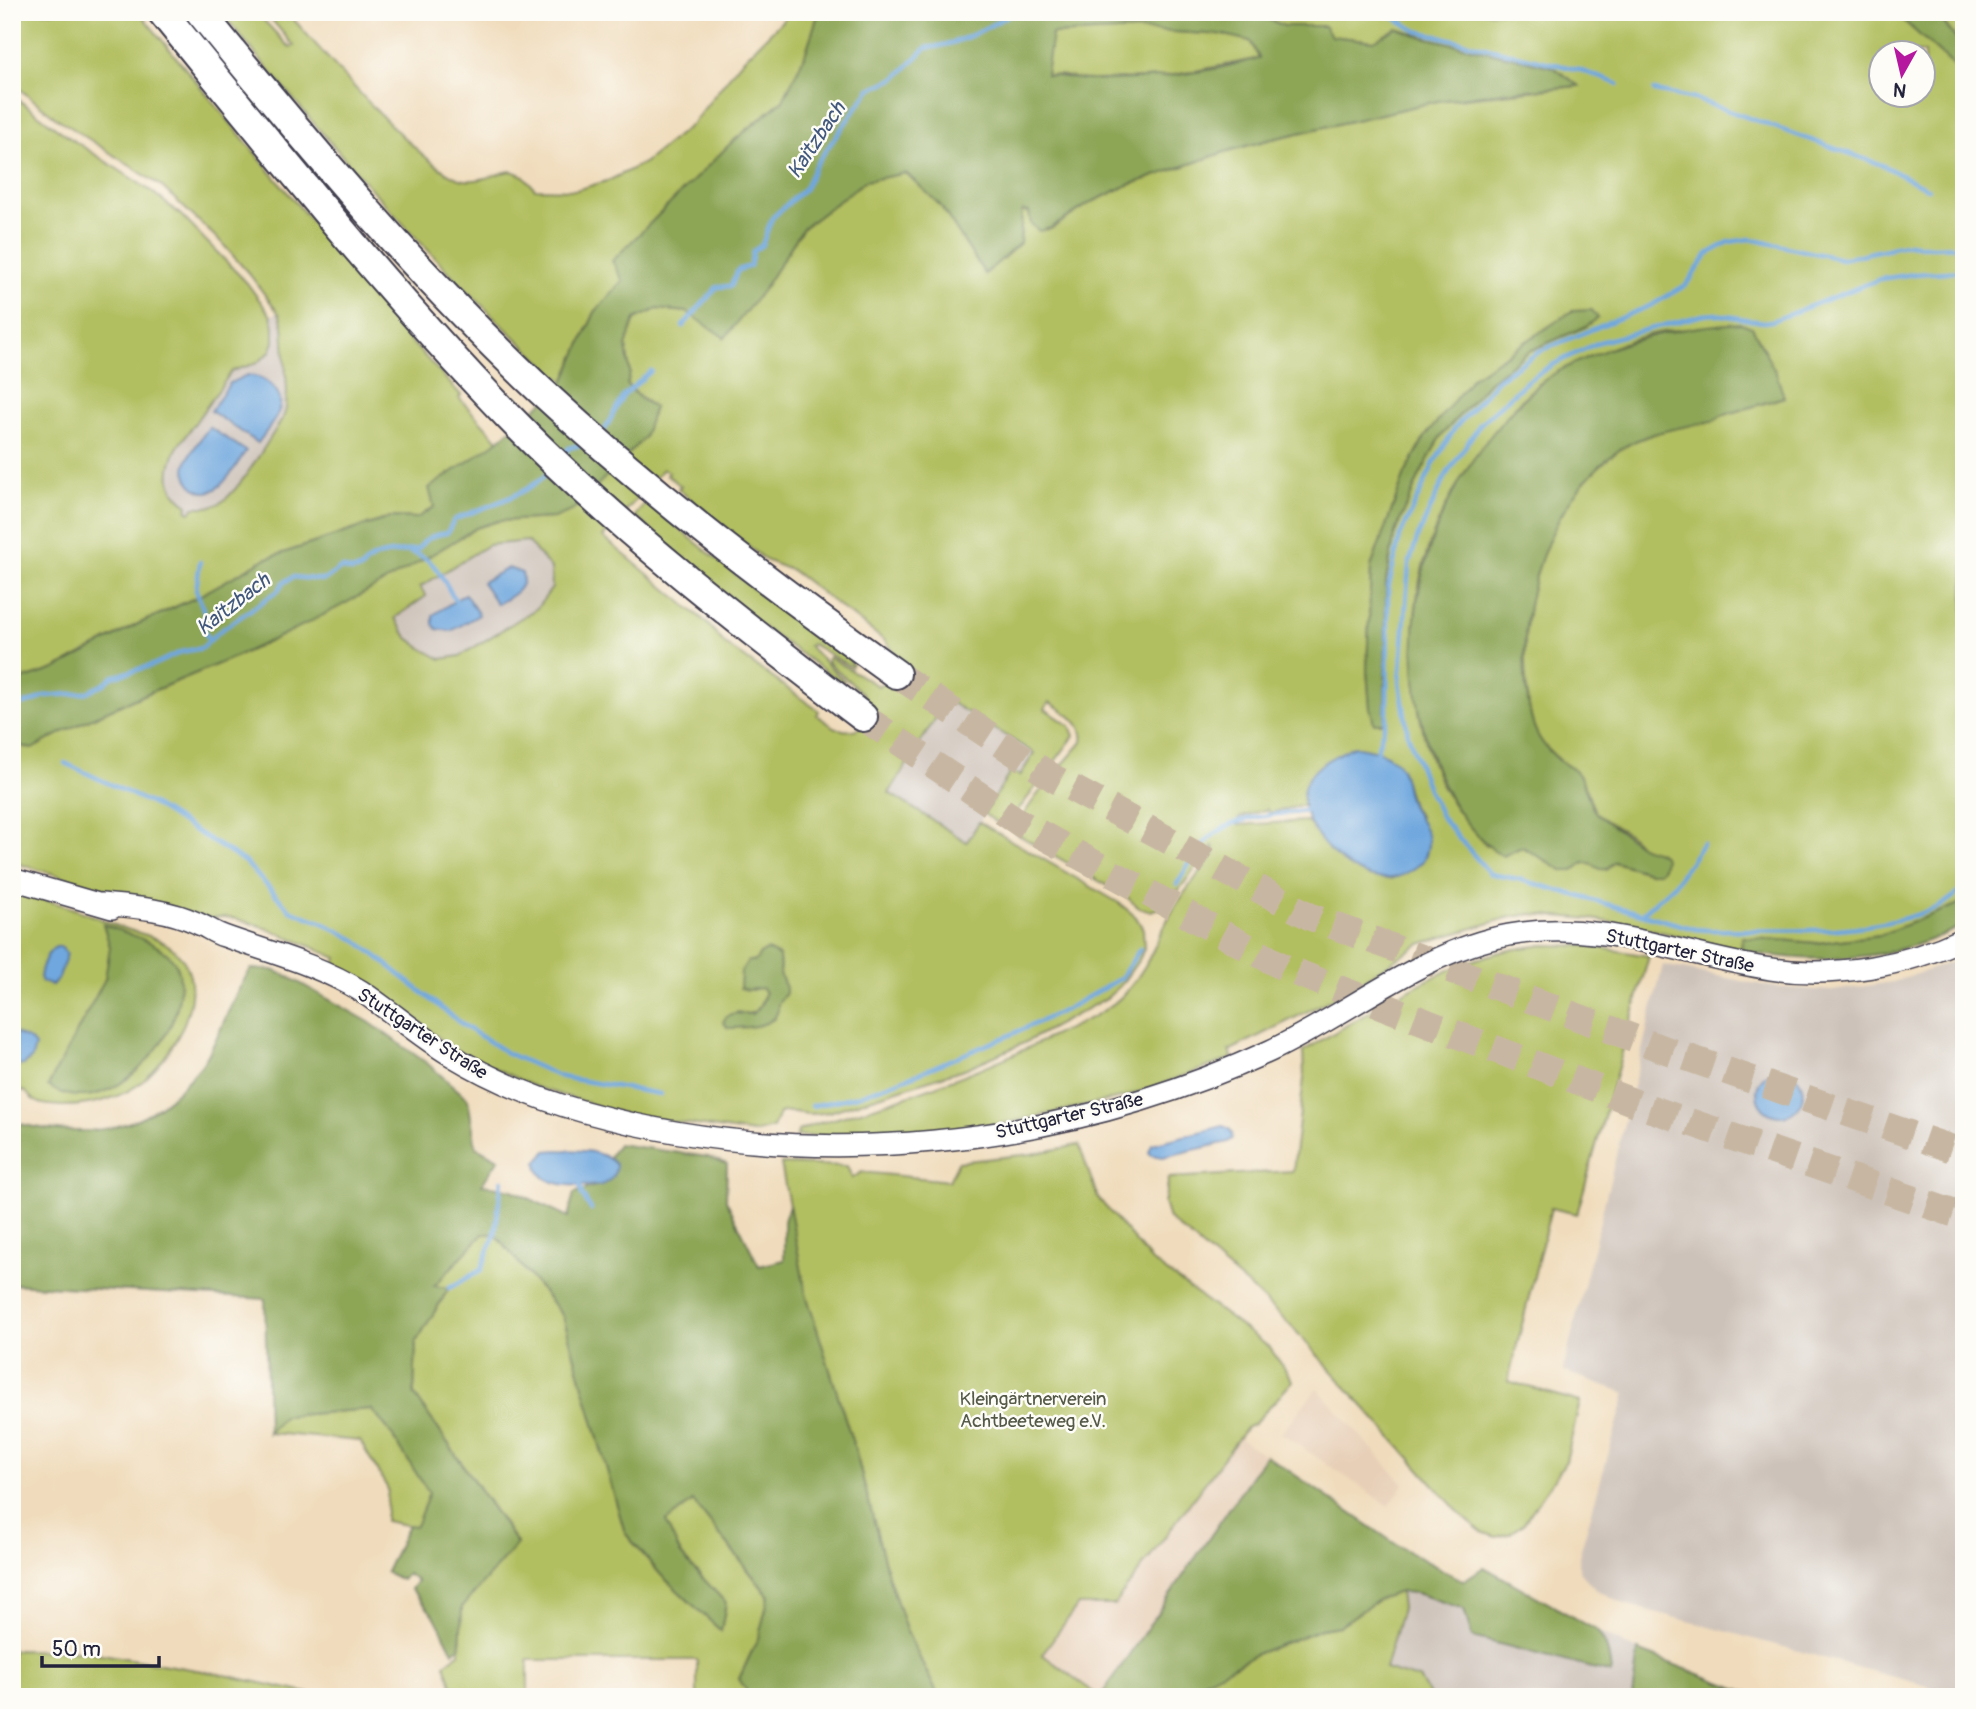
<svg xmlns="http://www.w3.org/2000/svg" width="1976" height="1709" viewBox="0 0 1976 1709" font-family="Pangolin,sans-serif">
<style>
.built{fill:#e7cfb7}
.industrial{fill:#cdc2b9}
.green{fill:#b2bf61;stroke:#6a704e;stroke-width:2;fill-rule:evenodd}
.forest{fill:#8da657;stroke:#586449;stroke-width:2;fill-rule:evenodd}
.water{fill:#70a7de;stroke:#49648c;stroke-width:2}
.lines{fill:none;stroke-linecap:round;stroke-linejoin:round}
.stream{stroke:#70a7de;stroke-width:4.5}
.highway-tunnel{stroke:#c7b7a2;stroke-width:28;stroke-dasharray:28 14;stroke-linecap:butt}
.secondary-casing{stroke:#413e4e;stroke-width:24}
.highway-casing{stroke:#413e4e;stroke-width:32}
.secondary{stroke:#fff;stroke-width:21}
.highway{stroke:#fff;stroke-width:28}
.labels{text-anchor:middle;stroke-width:5;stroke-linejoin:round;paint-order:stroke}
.street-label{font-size:19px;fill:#22223b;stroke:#fdfcf7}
.park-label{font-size:19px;fill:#545948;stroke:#fdfcf7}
.water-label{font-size:21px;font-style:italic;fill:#41577c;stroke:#fdfcf7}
</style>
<rect width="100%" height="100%" fill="#fdfcf7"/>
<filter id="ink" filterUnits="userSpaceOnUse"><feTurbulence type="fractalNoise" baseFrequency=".0143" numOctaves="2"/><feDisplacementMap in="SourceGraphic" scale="14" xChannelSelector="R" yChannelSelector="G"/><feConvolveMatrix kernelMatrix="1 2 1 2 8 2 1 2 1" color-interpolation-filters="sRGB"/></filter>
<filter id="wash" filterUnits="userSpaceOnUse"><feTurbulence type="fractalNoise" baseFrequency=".00686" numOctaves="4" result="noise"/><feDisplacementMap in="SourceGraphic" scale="28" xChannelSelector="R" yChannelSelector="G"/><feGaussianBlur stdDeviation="1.57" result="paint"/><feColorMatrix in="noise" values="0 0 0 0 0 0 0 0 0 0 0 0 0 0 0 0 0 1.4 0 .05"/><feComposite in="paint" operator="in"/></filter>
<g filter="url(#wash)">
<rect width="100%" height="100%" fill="#f0dcbc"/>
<!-- built -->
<path class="built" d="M1317 1388 1404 1484 1389 1506 1281 1433Z
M1239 1438 1265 1455 1101 1695 1042 1654 1078 1605H1114Z"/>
<!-- industrial -->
<path class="industrial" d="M293 303 304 387 234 503 193 527 177 508 158 460 258 324Z
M527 541 551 568 552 588 537 608 460 656 441 659 407 637 395 618 425 597 420 587 488 545Z
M947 699 1034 753 1020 777 1011 772 967 842 889 793Z
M1964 958V1696L1625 1604 1597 1590 1584 1578 1579 1570V1556L1626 1393 1563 1371 1663 965 1772 987 1833 991 1893 982Z
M1265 1455 1400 1547 1463 1581 1484 1567 1596 1630 1638 1651 1760 1697H1100Z"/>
<!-- green -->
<path class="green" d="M12 12H139L405 335 461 395 459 398 498 440 434 507 417 518 392 517 265 559 199 596 136 625 55 669 12 683V95L70 138 151 191 181 215 247 283 271 316 274 326V342L270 352 257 363 232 371 177 448C166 470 166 491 188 505L187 511 191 512 193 507C203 507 212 508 220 503 240 491 269 439 283 418L286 409 287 391 283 326 280 315 250 275 221 242 161 186 55 117 12 83Z
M221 12H256L290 48 294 46 265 12H287C318 46 426 175 465 180 483 182 495 173 512 171L524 176 535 189 576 190 610 180 644 163 692 124 740 63 791 12H819L805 55 783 100 731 143 623 281 595 312 564 382C438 271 327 142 221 12Z
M1252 12H1894L1964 75V902L1880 935 1817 943 1743 937 1741 951 1641 927 1591 919 1531 914 1507 918 1420 944 1332 999 1229 1051 1233 1058 1125 1097 1012 1122 913 1135 797 1136 798 1131 812 1125C898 1102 975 1074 1055 1035 1080 1023 1109 1012 1127 991 1149 966 1154 945 1169 917 1181 894 1200 873 1215 853L1213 846 1168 904 1151 911 1137 907 1127 897 1015 833C1025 803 1061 768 1082 742 1086 723 1064 711 1049 702L1045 709 1070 726 1074 736 1005 828 984 814 1011 771 1020 776 1034 753 947 700 889 793 967 842 979 822 1119 903 1136 917 1143 929 1144 948 1140 958 1120 986 1107 998 1024 1043 967 1068 829 1112C823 1113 816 1114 810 1114 797 1114 794 1109 779 1113L773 1128 753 1133 628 1115 535 1087 452 1048 381 993 335 964 337 958C316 949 242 915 222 917 216 917 212 919 206 918L12 862V743L32 749C108 705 191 678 270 641 342 608 409 569 476 528L498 521 554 518 643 438 654 408 627 385 630 373 626 346 635 319 657 309 687 312 763 290 803 228 865 181 906 173 940 205 985 274 1020 243 1022 211 1029 212 1039 230 1051 229 1092 202 1126 186 1225 152 1268 140 1438 101 1578 86 1397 28 1375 41 1330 36 1324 26H1284ZM1882 52H1924V94H1882ZM1587 326 1529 351 1489 382 1440 437 1421 473 1395 532 1386 580 1385 717 1370 708 1367 670 1371 567 1405 474 1425 437 1473 377 1516 349ZM1752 327 1784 397 1721 416 1713 421C1681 427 1645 432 1618 451 1546 503 1516 605 1527 690 1529 707 1531 726 1541 741 1552 757 1571 766 1583 782 1590 791 1589 806 1598 815 1611 827 1632 831 1640 847 1644 855 1646 864 1649 872L1613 862 1607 870 1584 862 1573 871H1564L1522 847 1487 846C1470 827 1451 805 1440 782 1407 708 1404 597 1438 523 1449 497 1464 474 1481 451 1497 427 1517 400 1540 383 1550 376 1563 372 1573 366 1600 353 1627 339 1657 333 1687 327 1721 328 1752 327ZM663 469 669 473 667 475 681 486 678 489 765 560 793 571 885 641 896 654 900 663 888 679 878 686 829 657 827 661 864 695 860 701 863 726C845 737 831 726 817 715L819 711 725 644 706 622 603 537ZM527 541 551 568 552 588 537 608 460 656 441 659 423 649 407 637 395 618 426 596 420 587 488 545ZM1354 747 1377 751 1401 768 1412 806 1420 817 1392 879C1348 878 1333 852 1307 821L1238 825 1239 818 1267 809 1269 813 1304 805 1306 783ZM779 956 780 974 786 993 777 1004 774 1019C757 1029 743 1024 726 1018L738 1012 748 1014 758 1010 765 993 762 988 758 987 752 990C738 977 739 977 748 961H755L759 957Z
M1935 12H1964V49L1940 17Z
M1140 30 1225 35 1250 41 1260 58 1164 77 1090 81 1060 75 1046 76 1051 34Z
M646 502 766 599 852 658 850 662 853 664 851 667 812 644 809 646 844 681 842 683 761 626 635 516Z
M12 894C49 898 81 911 115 925 131 932 150 934 165 943 219 976 179 1049 144 1080 124 1098 90 1106 64 1106 47 1105 36 1106 26 1092L12 1089Z
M1544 945 1589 946 1649 956 1577 1214 1551 1208 1508 1381 1580 1402 1566 1461 1524 1523 1509 1534 1496 1537 1482 1532 1462 1516 1294 1329 1253 1290 1169 1219 1164 1203 1169 1178 1293 1171 1304 1078 1303 1051C1363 1017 1439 965 1506 951 1518 948 1531 947 1544 945Z
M1079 1145 1098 1198 1152 1261 1270 1348 1293 1381 1254 1424 1246 1428 1114 1605H1078L1042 1654 1100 1697H939L906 1630 888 1575 856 1453 806 1294 781 1164 847 1166 852 1178 862 1172 949 1181 958 1162 1031 1154Z
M483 1233 495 1234 563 1316 625 1533 661 1575 721 1631 726 1603 681 1555 665 1522 693 1501 769 1597 759 1636 739 1679 751 1697H697V1660H528V1697H456L445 1664 460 1652 462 1607 517 1543 414 1394 416 1342 449 1288 433 1286Z
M371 1409 388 1429 429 1493 416 1527 385 1521 388 1489 360 1441 268 1433 284 1416Z
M1400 1592 1402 1608 1385 1669 1419 1679 1431 1697H1159L1168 1689 1199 1684 1256 1654 1321 1629 1339 1626 1381 1598Z
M12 1650 84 1651 220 1674 325 1697H12Z"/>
<!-- forest -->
<path class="forest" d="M819 12H1252L1284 26H1324L1331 36 1374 41 1397 28 1419 36 1553 67 1579 86 1504 92 1438 101 1268 140 1225 152 1126 186 1092 202 1051 228 1039 231 1031 224 1029 212 1022 211 1020 243 985 274 940 205 906 173 865 181 803 228 763 290 725 338 687 312 657 309 635 319 626 346 630 373 627 385 642 400 654 407 644 438 572 511 554 518 498 521 476 528C409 569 342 608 270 641 191 678 108 705 32 749L12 743V683L55 669 136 625 199 596 265 559 392 517 417 518 434 507 429 488 495 443 559 388 564 382 595 312 623 281 612 261 731 143 783 100 805 55ZM1140 30 1225 35 1250 41 1259 58C1207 73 1149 80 1094 80 1078 81 1062 75 1046 75L1052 34Z
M1894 12H1935L1964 49V75Z
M1592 310 1598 318 1587 326 1529 351 1489 382 1440 437 1421 473 1395 532 1386 580 1385 717 1384 723H1374L1370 708 1367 670 1371 567 1405 474 1425 437 1473 377 1572 311Z
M1741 323 1752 327 1776 373 1784 397 1721 416 1713 421C1681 428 1646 431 1618 451 1548 501 1516 605 1526 688 1529 705 1530 723 1540 739 1545 747 1553 755 1561 762 1567 766 1574 768 1578 774 1588 786 1587 806 1599 816 1612 826 1625 834 1638 844 1646 851 1658 848 1665 858L1663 868 1659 872H1649L1614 862C1600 877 1600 865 1584 862L1573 871H1564L1522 847 1503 856C1467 834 1444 793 1431 754 1385 618 1433 477 1540 384 1555 371 1573 364 1591 356 1639 336 1688 326 1741 323Z
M1964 902V925C1892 962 1819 965 1741 951L1742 937 1817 943 1880 935Z
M103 924C126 934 165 942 177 966 182 979 180 991 178 1003 168 1054 102 1122 48 1086L105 979 110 947Z
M767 950 779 956 780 974 786 988V993L778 1004C781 1028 745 1028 728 1028L723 1022C730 1008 741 1015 752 1014 760 1009 763 1002 765 993L762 988 748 990 740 988 741 971 748 961H755L760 954Z
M251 969 273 970 287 976 369 1022 428 1064 468 1099 476 1147 499 1159 482 1184 512 1190 568 1217 574 1193 608 1182 616 1165 609 1157 618 1144 708 1157 727 1164 726 1200 759 1266 784 1260V1221L789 1205 806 1294 856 1453 888 1575 906 1630 939 1697H751L739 1679 759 1636 769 1596 693 1501 666 1522 681 1555 726 1603 721 1631 661 1575 625 1533 563 1316 495 1234H483L434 1286 449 1288 416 1342 414 1394 517 1544 462 1607 460 1647 453 1652 435 1617 411 1589 417 1581 407 1574 402 1580 386 1572 408 1525 416 1526 429 1493 388 1429 371 1409 284 1416 268 1433 265 1299 12 1284V1193C21 1180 14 1168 12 1153 11 1143 12 1132 12 1122 79 1139 141 1136 188 1080 194 1074 201 1067 205 1060 223 1030 231 997 251 969Z
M1266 1455 1400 1547 1463 1581 1484 1567 1596 1630C1608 1644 1609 1656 1611 1673L1472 1637 1464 1609 1416 1593 1400 1592 1381 1598 1339 1626 1321 1629 1256 1654 1199 1684 1168 1689 1159 1697H1100Z
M1638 1651 1760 1697H1632Z"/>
<!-- water -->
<path class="water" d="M247 375C267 376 288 394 277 415 272 425 264 434 258 443L211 411 230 383Z
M209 427 246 451C235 466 214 510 191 484 186 479 184 470 186 464 190 451 202 438 209 427Z
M508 568 522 573C527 590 509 597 497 604L482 582Z
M465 594 479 615 451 631 437 629 433 624V615Z
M1354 746C1366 749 1380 750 1390 757 1407 767 1404 788 1411 805 1418 821 1434 833 1426 854 1424 863 1415 868 1408 872 1361 902 1285 820 1307 781 1317 763 1337 755 1354 746Z
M56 947H61L67 954 59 977 52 985 42 982 40 977C41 967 47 951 56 947Z
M12 1032 30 1040 35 1046 32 1058 24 1065 12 1066Z
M1757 1093a23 23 0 1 1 46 0a23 23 0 1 1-46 0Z
M1223 1126C1231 1129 1233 1131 1232 1139L1228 1142 1163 1157 1151 1155 1149 1152 1152 1144Z
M558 1150C579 1151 601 1148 616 1165 615 1175 612 1181 601 1185 583 1186 537 1190 537 1162L546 1151Z"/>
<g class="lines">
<!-- stream -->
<path class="stream" d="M1385 12 1417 31 1580 70 1618 84
M1654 91 1695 99 1882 165 1928 189
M1964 271 1914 274 1880 279 1772 321 1763 322 1716 314 1703 315 1599 342 1552 365 1527 381 1480 424 1445 477 1418 536 1409 564 1400 682 1408 735 1428 789 1442 818 1490 874 1518 879 1695 929 1708 930C1785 930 1865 937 1938 907 1947 903 1956 894 1964 888
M683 326 717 287 731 286 738 270 750 266 753 251 762 245 772 218 805 188 816 164 870 89 896 78 926 48C959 45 985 29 1014 12
M603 433 623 396 651 371
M562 456 569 448 584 444
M410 552C436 558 442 578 455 600
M200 562 196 590 205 614 204 631 210 641
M12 707 35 701 44 696 85 693 104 684 112 677 153 665 181 652 202 648 217 633 278 591 284 582 293 577 324 580 341 568 351 571 361 569C373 550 398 554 418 549 426 537 433 535 447 533L454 520C486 505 524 498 550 471
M1375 756 1387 717 1388 589 1400 536 1434 463 1455 428 1499 378 1542 350 1652 305 1686 285 1708 254 1729 242 1750 239 1842 259 1909 244 1932 247 1964 246
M65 763 152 804 245 862 290 910 321 922 356 940 463 1025 507 1053 561 1077 660 1094
M1177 884C1188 867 1198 845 1216 833 1240 815 1277 815 1305 811L1307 808
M1643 913 1673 886 1703 843
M812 1106 857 1096 907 1078 1008 1036 1067 1009 1121 978 1140 949
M580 1186 582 1195 591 1209
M449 1288 481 1270 495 1234 502 1180"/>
</g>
</g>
<g filter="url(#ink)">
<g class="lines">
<!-- highway-tunnel -->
<path class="highway-tunnel" d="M896 674 1055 779 1311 917 1660 1048 1964 1153
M863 717 1020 823 1287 969 1643 1106 1964 1217"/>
<!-- secondary casing -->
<g class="secondary-casing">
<path id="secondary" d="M12 879 112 908
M101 904C134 907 167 909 197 923 207 927 214 933 224 936 271 953 317 964 361 991 391 1011 418 1035 449 1054 492 1080 537 1099 585 1112 810 1174 1059 1148 1270 1051 1349 1014 1422 951 1509 935 1603 918 1681 956 1771 969 1836 978 1906 966 1964 938"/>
</g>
<!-- highway casing -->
<g class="highway-casing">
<path id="highway" d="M162 12C275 150 385 289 509 417 617 528 740 623 863 717
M200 12C307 143 416 274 540 390 653 495 771 585 896 674"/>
</g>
<!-- secondary -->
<use href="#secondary" class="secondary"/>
<!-- highway -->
<use href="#highway" class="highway"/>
</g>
</g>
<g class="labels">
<!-- street labels -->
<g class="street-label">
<text transform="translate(1680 950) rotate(12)" y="7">Stuttgarter Straße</text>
<text transform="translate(423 1033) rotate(33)" y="7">Stuttgarter Straße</text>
<text transform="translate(1069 1115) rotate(-13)" y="7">Stuttgarter Straße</text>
</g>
<!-- park labels -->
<g class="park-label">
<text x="1033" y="1405">Kleingärtnerverein<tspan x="1033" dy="22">Achtbeeteweg e.V.</tspan></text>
</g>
<!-- water labels -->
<g class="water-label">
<text transform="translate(816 140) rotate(-56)" y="7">Kaitzbach</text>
<text transform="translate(233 604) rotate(-38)" y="7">Kaitzbach</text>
</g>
</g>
<!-- margin -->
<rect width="1976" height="1709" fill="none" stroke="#fdfcf7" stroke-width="42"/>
<!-- north arrow -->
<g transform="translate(1902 74) rotate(188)"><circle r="33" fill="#fdfcf7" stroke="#a5a5ac" stroke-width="2"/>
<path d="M0-5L12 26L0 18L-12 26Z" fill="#b5179e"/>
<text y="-10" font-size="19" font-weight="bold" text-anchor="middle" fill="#22223b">N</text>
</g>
<!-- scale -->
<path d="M42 1656v10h117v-10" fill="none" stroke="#22223b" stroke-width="3.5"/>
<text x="52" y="1656" font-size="21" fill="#22223b" stroke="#fdfcf7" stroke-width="5" paint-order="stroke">50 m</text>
</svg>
